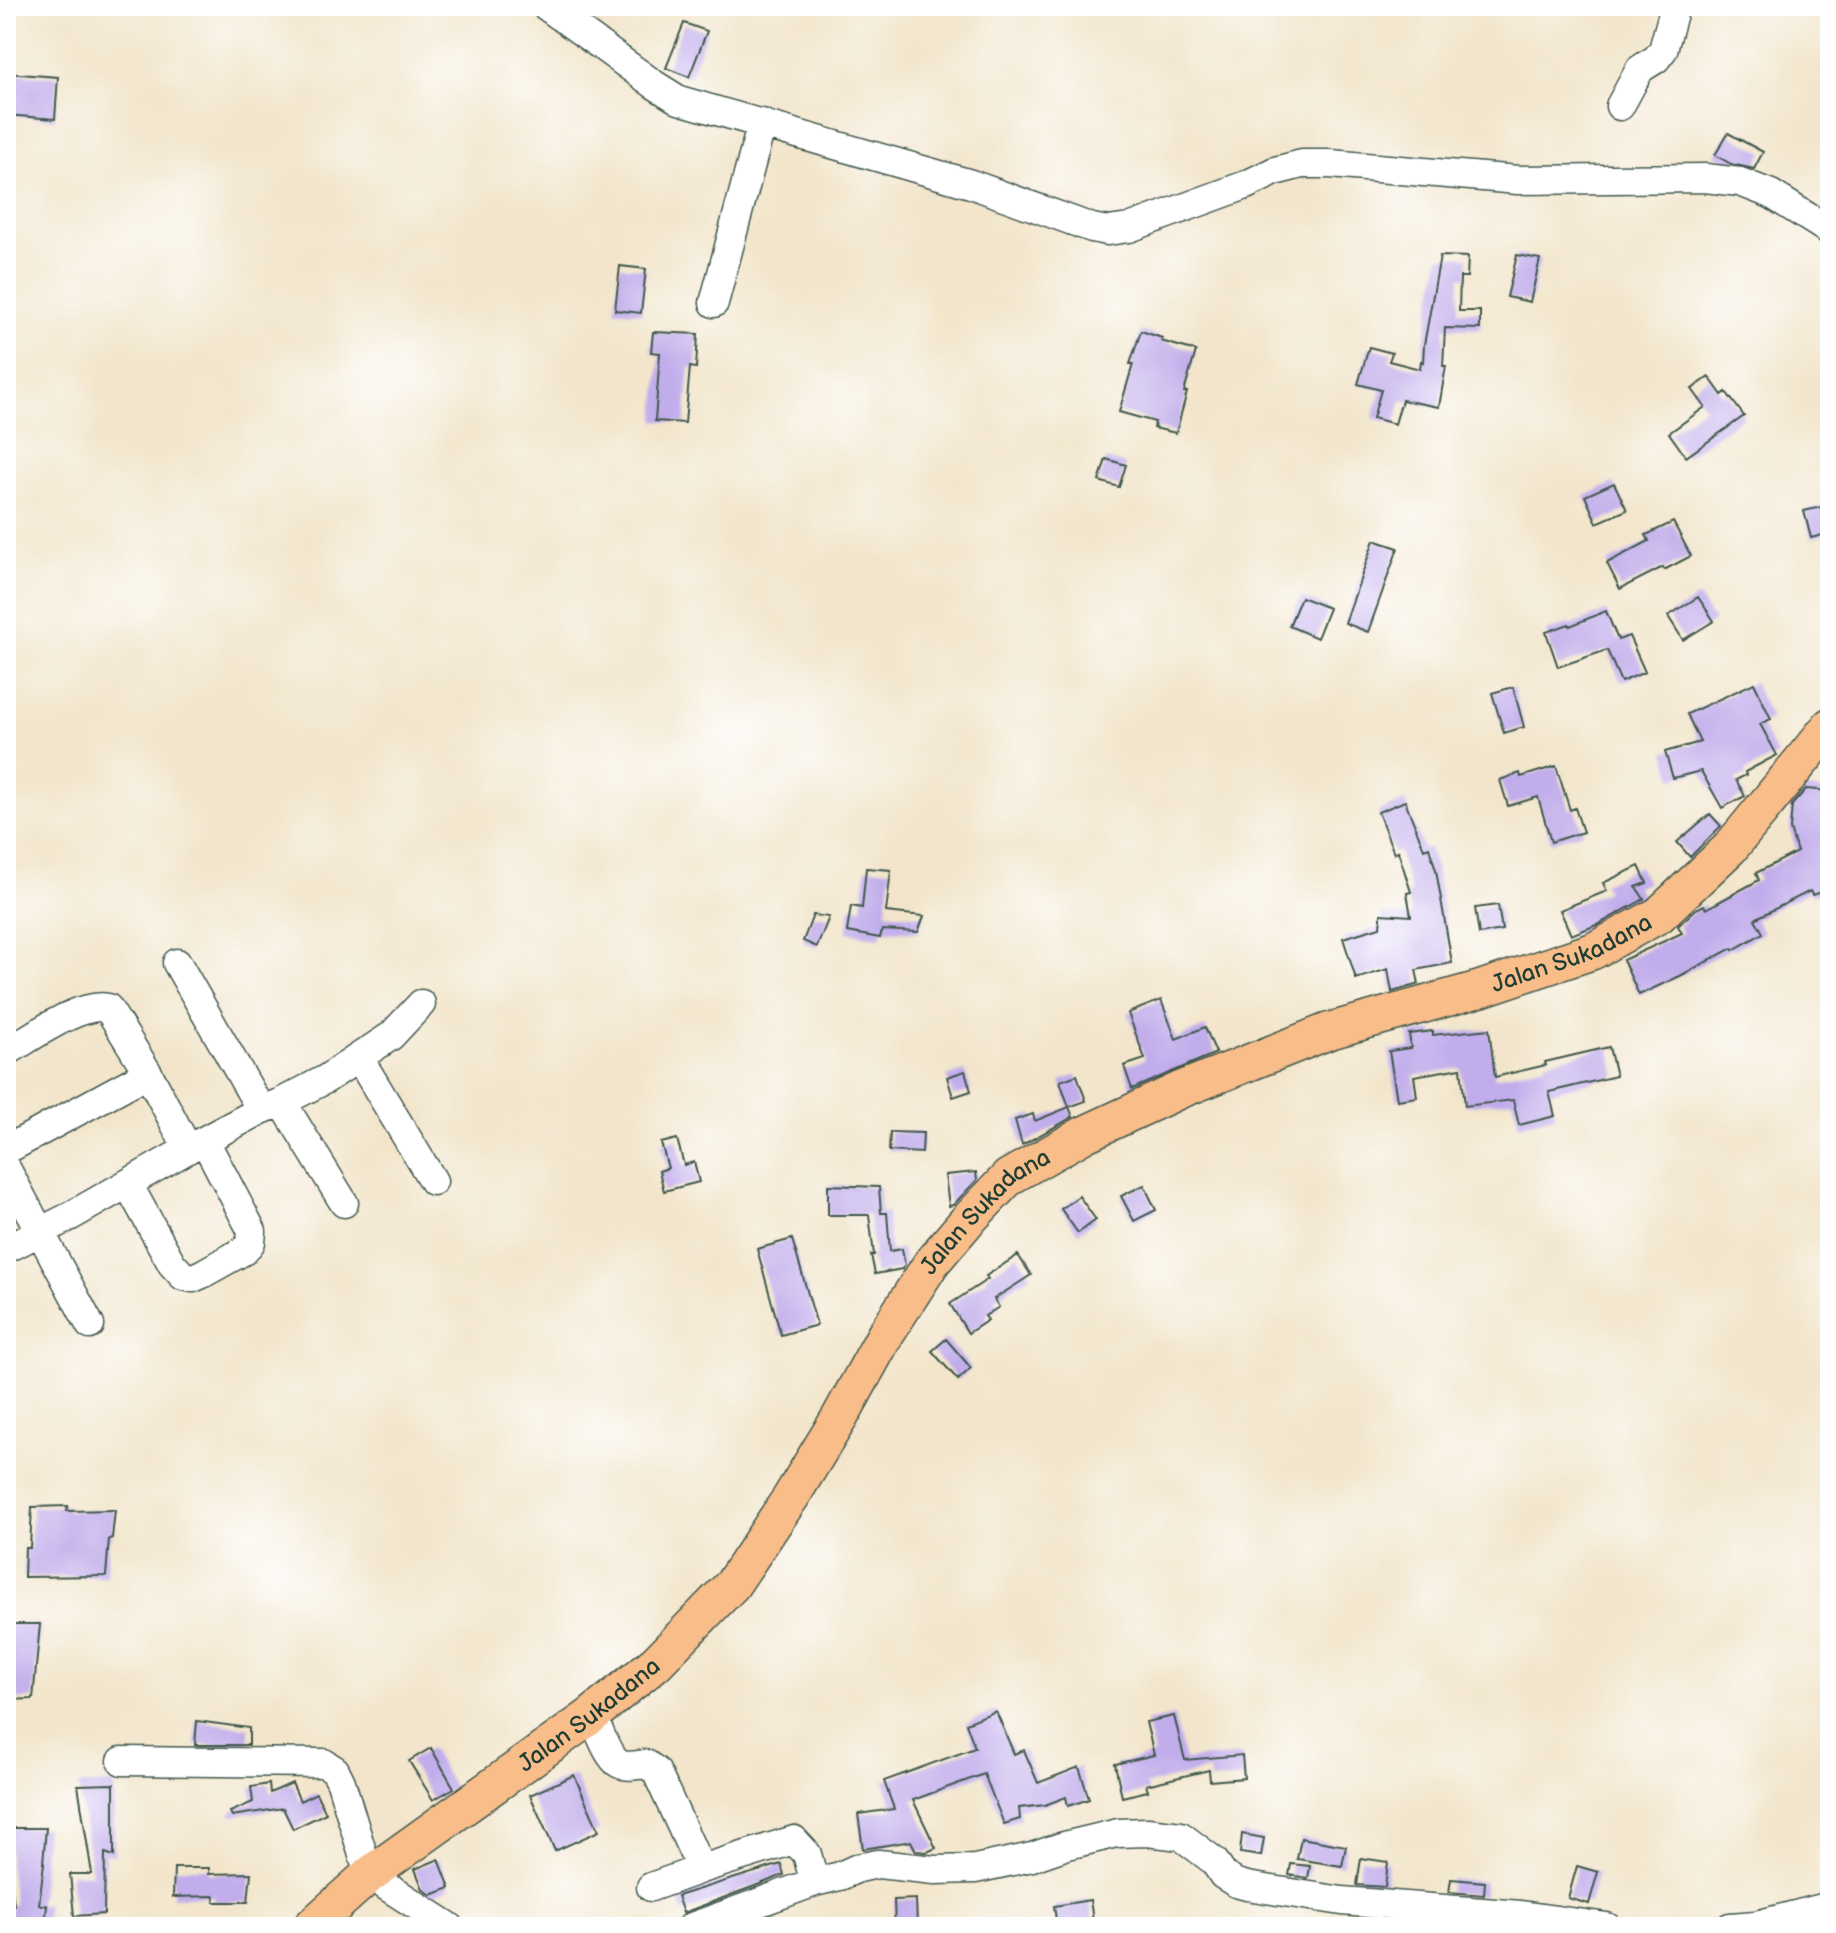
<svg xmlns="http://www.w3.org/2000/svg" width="1836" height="1933" viewBox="0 0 1836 1933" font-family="'Balsamiq Sans',sans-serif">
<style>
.building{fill:#c1adeb}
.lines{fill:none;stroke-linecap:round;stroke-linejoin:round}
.minor-casing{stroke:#3f564b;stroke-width:31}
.major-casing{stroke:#3f564b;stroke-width:39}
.minor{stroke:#fff;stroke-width:28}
.major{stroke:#f8bd89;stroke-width:36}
.labels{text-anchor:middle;stroke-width:6;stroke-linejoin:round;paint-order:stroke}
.street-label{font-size:24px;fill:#1f3d34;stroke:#fff}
</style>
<rect width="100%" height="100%" fill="#fff"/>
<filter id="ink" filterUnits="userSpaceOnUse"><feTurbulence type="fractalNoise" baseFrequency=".0125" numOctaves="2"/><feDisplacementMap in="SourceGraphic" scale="16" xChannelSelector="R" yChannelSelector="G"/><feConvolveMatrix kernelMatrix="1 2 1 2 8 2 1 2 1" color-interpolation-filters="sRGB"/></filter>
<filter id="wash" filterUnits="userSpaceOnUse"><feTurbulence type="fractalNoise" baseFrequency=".006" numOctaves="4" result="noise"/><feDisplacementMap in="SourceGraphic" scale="32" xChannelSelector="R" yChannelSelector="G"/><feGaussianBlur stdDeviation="1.8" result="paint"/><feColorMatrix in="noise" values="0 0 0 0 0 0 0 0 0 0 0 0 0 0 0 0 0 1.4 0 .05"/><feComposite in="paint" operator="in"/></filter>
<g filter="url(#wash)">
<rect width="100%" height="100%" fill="#f2e5cb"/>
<g id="blocks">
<!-- building -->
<path class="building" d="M684 23 707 31 689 77 666 68Z
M6 73 58 77 55 119 6 115Z
M1728 133 1763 152 1754 169 1731 164 1715 155Z
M1517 255 1540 259 1530 302 1507 297Z
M1440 256 1468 257 1467 277H1460L1459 311H1480V329L1445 328 1443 366H1446L1439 407 1402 400 1395 424 1373 418 1381 390 1358 384 1369 347 1392 353 1389 361 1420 369 1421 361 1423 362 1424 345Z
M620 266 646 269 641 313 615 310Z
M1141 331 1162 338 1161 341 1196 351 1184 392H1187L1176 433 1154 428 1155 422 1119 412 1133 364H1130Z
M653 332 698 334 696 368 690 367 685 423 655 421 660 353 651 352Z
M1709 377 1722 395 1726 392 1744 416 1686 457 1669 433 1705 407 1692 389Z
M1106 459 1126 465 1119 487 1099 481Z
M1614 483 1627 510 1597 523 1585 496Z
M1830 505V533L1811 538 1804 511Z
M1673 522 1691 556 1664 570 1663 567 1620 589 1607 563 1649 541 1646 535Z
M1374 540 1398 548 1368 632 1345 623Z
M1301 597 1329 608 1317 638 1289 626Z
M1698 597 1714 621 1683 640 1668 616Z
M1606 611 1618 640 1629 636 1645 672 1621 682 1607 650 1558 667 1546 632 1569 624 1570 626Z
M1754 683 1771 719 1760 724 1777 755 1745 772 1746 775 1736 780 1745 796 1722 808 1701 771 1673 778 1665 752 1700 742 1687 714Z
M1513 687 1524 727 1504 733 1492 693Z
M1556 766 1570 810 1575 808 1583 832 1551 842 1538 797 1508 806 1500 780 1520 773 1521 777Z
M1806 789 1830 791V889L1812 895 1810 891 1755 919 1763 933 1733 950 1732 948 1680 976 1639 995 1623 960 1682 933 1678 926 1696 909 1704 905 1706 909 1759 880 1756 873 1797 852 1790 829 1792 805Z
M1405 801 1424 849 1429 847 1436 870 1452 963 1416 970 1419 984 1392 992 1388 969 1356 979 1343 938 1380 927 1381 914 1411 916 1407 893 1411 892 1398 851 1394 853 1378 812Z
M1710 814 1721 826 1690 857 1677 842Z
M1639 866 1647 883 1636 887 1644 899 1599 924 1571 935 1560 910 1607 891 1603 883Z
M866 868 891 870 886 912 924 916 918 932 882 930 880 938 847 932 851 906 862 908Z
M1498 905 1502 930 1479 934 1475 908Z
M813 915 829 917 817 947 803 941Z
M1161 1000 1176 1039 1205 1027 1216 1053 1132 1089 1124 1066 1145 1059 1128 1013Z
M1489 1029 1495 1077 1546 1065 1545 1062 1609 1047 1616 1076 1549 1092 1555 1116 1519 1125 1513 1100 1465 1106 1461 1068 1414 1076 1417 1097 1397 1100 1389 1051 1411 1048 1409 1034 1433 1031V1035Z
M965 1071 971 1091 953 1097 947 1077Z
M1077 1075 1086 1101 1069 1107 1060 1081Z
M1069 1107 1073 1117 1022 1145 1015 1120 1033 1114 1035 1121Z
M890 1132 923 1133 922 1153 889 1151Z
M677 1139 684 1165 694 1162 699 1182 664 1191 659 1171 668 1168 661 1143Z
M976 1172 977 1180 953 1205 949 1206 945 1175Z
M828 1185 879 1187 881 1213H887L890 1251 902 1249 905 1265 902 1269 875 1274 871 1255H874L869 1215H828Z
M1144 1185 1156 1210 1134 1221 1121 1196Z
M1079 1196 1096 1220 1078 1233 1061 1209Z
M792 1239 817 1325 781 1335 757 1249Z
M1018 1255 1031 1275 994 1299 999 1307 985 1316 988 1320 968 1333 950 1304 988 1279 986 1276Z
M946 1339 971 1368 958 1380 932 1351Z
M68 1506 67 1511 115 1510 112 1538 109 1539 106 1576 24 1577 25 1548H30L32 1507Z
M6 1624H40L33 1699 6 1700Z
M996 1711 1014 1754 1024 1750 1038 1783 1079 1767 1089 1799 1068 1806 1066 1797 1045 1805 1019 1808 1020 1819 1004 1824 984 1774 913 1800 936 1848 927 1852 916 1851 911 1841 863 1849 858 1814 894 1809 884 1781 975 1748 966 1723Z
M1174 1716 1185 1760 1242 1755 1244 1778 1210 1781 1209 1770 1146 1785 1148 1791 1122 1797 1115 1764 1154 1755 1146 1722Z
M197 1721 249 1728V1745H195Z
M431 1748 454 1788 433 1800 409 1761Z
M574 1775 599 1831 555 1851 530 1795Z
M292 1783 300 1801 316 1793 326 1813 293 1829 283 1808 232 1816 230 1812 253 1802 251 1787 269 1784 270 1793Z
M114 1784V1856L105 1853 104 1914 74 1916 70 1874H92L78 1785Z
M10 1828H46L43 1863H44L39 1905H47L45 1927H10L11 1905H14L9 1863Z
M1242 1834 1264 1838 1261 1856 1240 1853Z
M1301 1838 1346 1846 1342 1866 1297 1859Z
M1361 1858 1388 1862 1385 1887 1357 1885Z
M439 1859 450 1888 431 1895 423 1889 415 1869Z
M781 1864 784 1875 683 1913 677 1896Z
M1291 1864 1310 1866 1308 1878 1289 1875Z
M1577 1866 1598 1872 1589 1904 1568 1898Z
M174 1868H209V1874L251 1873 248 1902H214L215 1896 173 1897Z
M1451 1879 1485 1882 1484 1895 1449 1892Z
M916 1899 917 1927H895L894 1900Z
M1090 1900 1094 1927H1057L1054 1906Z"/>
</g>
</g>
<g filter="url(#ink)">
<use href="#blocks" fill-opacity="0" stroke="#3f564b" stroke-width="2"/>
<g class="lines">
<!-- minor casing -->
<g class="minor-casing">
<path id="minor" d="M546 6 655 85 679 100 971 184 1092 228 1108 231 1129 228 1246 185 1275 171 1302 164H1330L1518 180 1705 178 1740 182 1771 194 1830 231
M1620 106 1640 69 1656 59 1663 50 1675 6
M714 303 762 123
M177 963 261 1110
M6 1052C31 1038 81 1001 108 1008L148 1073 188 1149
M359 1058 433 1181
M282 1102 344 1203
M6 1150 148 1073
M6 1168 90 1325
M128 1184 172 1264 183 1276 193 1278 202 1274 245 1250 251 1242 252 1231 205 1141
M6 1249 69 1217 188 1149 261 1110 282 1102 326 1079 391 1036 421 1004
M592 1715C598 1727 607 1756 618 1763 626 1768 637 1765 646 1764L656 1771 701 1869
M122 1761 324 1763 335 1770 341 1782 369 1875 450 1927
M651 1887 701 1869 794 1840 807 1854 811 1869
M692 1927 815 1882 840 1876 858 1868 878 1864 935 1870 975 1869 1032 1857 1064 1846 1118 1833 1147 1832 1181 1836 1214 1861 1223 1875 1236 1883 1247 1886 1342 1901 1521 1915 1607 1927
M1730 1927 1756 1925 1830 1906"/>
</g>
<!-- major casing -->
<g class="major-casing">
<g id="major">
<path id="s1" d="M311 1927 369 1875 592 1715 656 1663 732 1585 791 1497 840 1417 885 1335 932 1262 967 1221 1009 1177 1085 1134 1180 1090 1329 1031 1480 989 1593 951 1659 915 1730 848 1830 726"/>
</g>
</g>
<!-- minor -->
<use href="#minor" class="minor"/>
<!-- major -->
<use href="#major" class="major"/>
</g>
</g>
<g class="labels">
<!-- street labels -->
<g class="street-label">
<text dy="8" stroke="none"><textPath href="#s1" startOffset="1646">Jalan Sukadana</textPath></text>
<text dy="8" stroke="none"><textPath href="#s1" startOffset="998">Jalan Sukadana</textPath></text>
<text dy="8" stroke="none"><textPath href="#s1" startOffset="350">Jalan Sukadana</textPath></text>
</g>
</g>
<!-- margin -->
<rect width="1836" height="1933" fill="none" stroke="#fff" stroke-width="32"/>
</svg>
